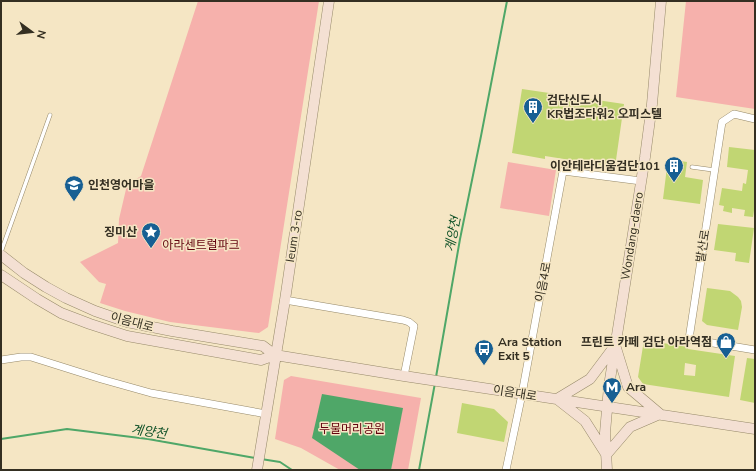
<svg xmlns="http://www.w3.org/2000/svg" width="756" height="471" viewBox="0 0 756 471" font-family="'Nunito Sans','Noto Sans KR',sans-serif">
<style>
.green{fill:#f6b1ac}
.water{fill:#4fa768}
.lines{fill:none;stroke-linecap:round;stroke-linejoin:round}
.stream{stroke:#4fa768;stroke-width:2}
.building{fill:#c1d673;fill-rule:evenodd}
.lane-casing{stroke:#968969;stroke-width:4.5}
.street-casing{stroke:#968969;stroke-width:8}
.secondary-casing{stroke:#968969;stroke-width:11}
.lane{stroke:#fff;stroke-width:3.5}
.street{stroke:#fff;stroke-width:7}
.secondary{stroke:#f4e0d3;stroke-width:10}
.labels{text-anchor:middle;stroke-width:3;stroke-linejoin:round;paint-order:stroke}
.poi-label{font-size:12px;font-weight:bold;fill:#342f22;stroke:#f5e6c4;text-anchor:start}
.street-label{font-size:12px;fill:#342f22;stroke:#f5e6c4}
.park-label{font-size:12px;fill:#63030e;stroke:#f5e6c4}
.water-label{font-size:13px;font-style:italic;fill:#15552b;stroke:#f5e6c4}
</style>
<rect width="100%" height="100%" fill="#f5e6c4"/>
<!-- green -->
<path class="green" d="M198 1H319L268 327 259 333 170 322 125 311 100 303 106 284 99 282 80 262 118 243 119 219 127 185 141 176Z
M686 1H755V109L676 97Z
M508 162 556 170 549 216 500 208Z
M291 376 421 398 408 470H340L301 448 275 439 284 380Z"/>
<!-- water -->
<path class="water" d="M322 394 403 408 391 470H360L312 438Z"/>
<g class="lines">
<!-- stream -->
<path class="stream" d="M436 377 460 239 481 136 507 1
M1 439 67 429 148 439 255 458
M261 459 280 462 292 470
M419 470 435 383"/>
</g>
<!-- building -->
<path class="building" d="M522 89 624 104 615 167 545 156V159L512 153Z
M729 147 755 150V204L753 217 744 216 745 210 732 208V213L723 211 724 206 719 205 722 188 742 191 743 183 746 184 748 170 727 167Z
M668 159 687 162 685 177 703 180 700 204 663 199Z
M718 224 754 228 749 263 735 261 736 253 714 250Z
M707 288 730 291 738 297 741 301 742 307 738 330 707 325 702 321Z
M644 340 688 347V349L735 356 729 397 643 384 638 377ZM685 363 696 365 695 376 684 375Z
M747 358 755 359V403L740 400Z
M462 403 494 409 508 422 504 442 457 433Z"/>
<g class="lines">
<!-- lane casing -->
<g class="lane-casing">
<path id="lane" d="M692 167 714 170
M1 252 50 115"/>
</g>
<!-- street casing -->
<g class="street-casing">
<path id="street" d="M755 119 734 114 722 122 689 339 755 350
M285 300 403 320 409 322 414 326 404 376
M1 360 21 357H31L101 379 151 393 266 414
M506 470 522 394 563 171 641 181"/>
</g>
<!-- secondary casing -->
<g class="secondary-casing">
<path id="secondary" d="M1 255 24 273 46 287 66 298 95 311 127 322 172 331 263 346 275 355 404 376 755 429
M1 275 37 299 61 313 90 324 127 336 261 360 275 355
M557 399 590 379 614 347
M557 399 585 421 606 454
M606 455 630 427 660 414 628 387 616 348
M257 470 285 300 329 1
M607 470 605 433 609 386 645 157 652 104 661 1"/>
</g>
<!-- lane -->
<use href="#lane" class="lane"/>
<!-- street -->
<use href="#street" class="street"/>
<!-- secondary -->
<use href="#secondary" class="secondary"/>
</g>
<!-- icons -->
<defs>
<g id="building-pin" transform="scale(1)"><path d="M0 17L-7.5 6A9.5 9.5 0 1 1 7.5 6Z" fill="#175f93" stroke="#f5e6c4"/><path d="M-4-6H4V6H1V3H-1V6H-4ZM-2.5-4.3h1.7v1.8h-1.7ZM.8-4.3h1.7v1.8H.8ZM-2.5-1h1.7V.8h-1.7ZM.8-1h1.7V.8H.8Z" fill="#fff"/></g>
<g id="school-pin" transform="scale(1)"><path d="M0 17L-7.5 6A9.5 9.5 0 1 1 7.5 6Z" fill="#175f93" stroke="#f5e6c4"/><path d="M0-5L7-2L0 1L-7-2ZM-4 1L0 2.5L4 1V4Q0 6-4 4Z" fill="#fff"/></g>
<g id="sight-pin" transform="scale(1)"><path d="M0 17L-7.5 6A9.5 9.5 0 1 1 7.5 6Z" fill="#175f93" stroke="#f5e6c4"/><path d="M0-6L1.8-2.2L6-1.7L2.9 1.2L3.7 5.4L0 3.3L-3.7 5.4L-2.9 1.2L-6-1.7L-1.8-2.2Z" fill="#fff"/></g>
<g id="shop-pin" transform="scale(1)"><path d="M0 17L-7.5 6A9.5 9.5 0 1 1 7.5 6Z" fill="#175f93" stroke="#f5e6c4"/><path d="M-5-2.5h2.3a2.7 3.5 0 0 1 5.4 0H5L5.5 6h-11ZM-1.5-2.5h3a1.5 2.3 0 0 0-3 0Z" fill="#fff"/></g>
<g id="bus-pin" transform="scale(1)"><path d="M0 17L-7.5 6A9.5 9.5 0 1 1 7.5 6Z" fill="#175f93" stroke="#f5e6c4"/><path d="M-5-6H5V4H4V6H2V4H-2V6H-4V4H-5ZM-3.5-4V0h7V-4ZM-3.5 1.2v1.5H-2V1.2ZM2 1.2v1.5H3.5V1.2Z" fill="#fff"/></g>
<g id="metro-pin" transform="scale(1)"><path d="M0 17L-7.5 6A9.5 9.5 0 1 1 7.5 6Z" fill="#175f93" stroke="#f5e6c4"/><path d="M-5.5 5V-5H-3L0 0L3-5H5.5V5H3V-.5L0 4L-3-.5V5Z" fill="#fff"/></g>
</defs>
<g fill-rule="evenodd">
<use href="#building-pin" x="533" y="107"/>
<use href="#building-pin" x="674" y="166"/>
<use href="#school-pin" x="74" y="185"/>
<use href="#sight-pin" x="151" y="232"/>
<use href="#shop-pin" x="726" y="342"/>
<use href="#bus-pin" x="484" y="349"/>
<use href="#metro-pin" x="612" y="387"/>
</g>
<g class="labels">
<!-- poi labels -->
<g class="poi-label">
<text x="547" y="104">검단신도시<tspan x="547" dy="14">KR법조타워2 오피스텔</tspan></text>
<text x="660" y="170" text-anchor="end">이안테라디움검단101</text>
<text x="88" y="189">인천영어마을</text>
<text x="137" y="236" text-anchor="end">징미산</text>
<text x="498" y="346">Ara Station<tspan x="498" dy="14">Exit 5</tspan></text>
<text x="712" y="346" text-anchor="end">프린트 카페 검단 아라역점</text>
<text x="626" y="391">Ara</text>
</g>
<!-- street labels -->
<g class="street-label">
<text transform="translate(294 236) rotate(-81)" y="4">Ieum 3-ro</text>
<text transform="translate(632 236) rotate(-81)" y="4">Wondang-daero</text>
<text transform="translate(703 246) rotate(-81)" y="4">발산로</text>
<text transform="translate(543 282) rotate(-79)" y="4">이음4로</text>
<text transform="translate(132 322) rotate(15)" y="4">이음대로</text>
<text transform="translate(515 393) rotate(9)" y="4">이음대로</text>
</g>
<!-- park labels -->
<g class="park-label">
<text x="201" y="249">아라센트럴파크</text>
<text x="352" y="433">두물머리공원</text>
</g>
<!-- water labels -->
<g class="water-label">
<text transform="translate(452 234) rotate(-79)" y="5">계양천</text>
<text transform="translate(149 431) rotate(8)" y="5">계양천</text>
</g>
</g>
<!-- border -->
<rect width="756" height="471" fill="none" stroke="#342f22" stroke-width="4"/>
<!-- north arrow -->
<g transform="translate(32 32) rotate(105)" stroke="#f5e6c4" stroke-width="3" paint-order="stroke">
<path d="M0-3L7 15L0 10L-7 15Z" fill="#342f22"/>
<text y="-6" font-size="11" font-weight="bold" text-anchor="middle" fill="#342f22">N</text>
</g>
</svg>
